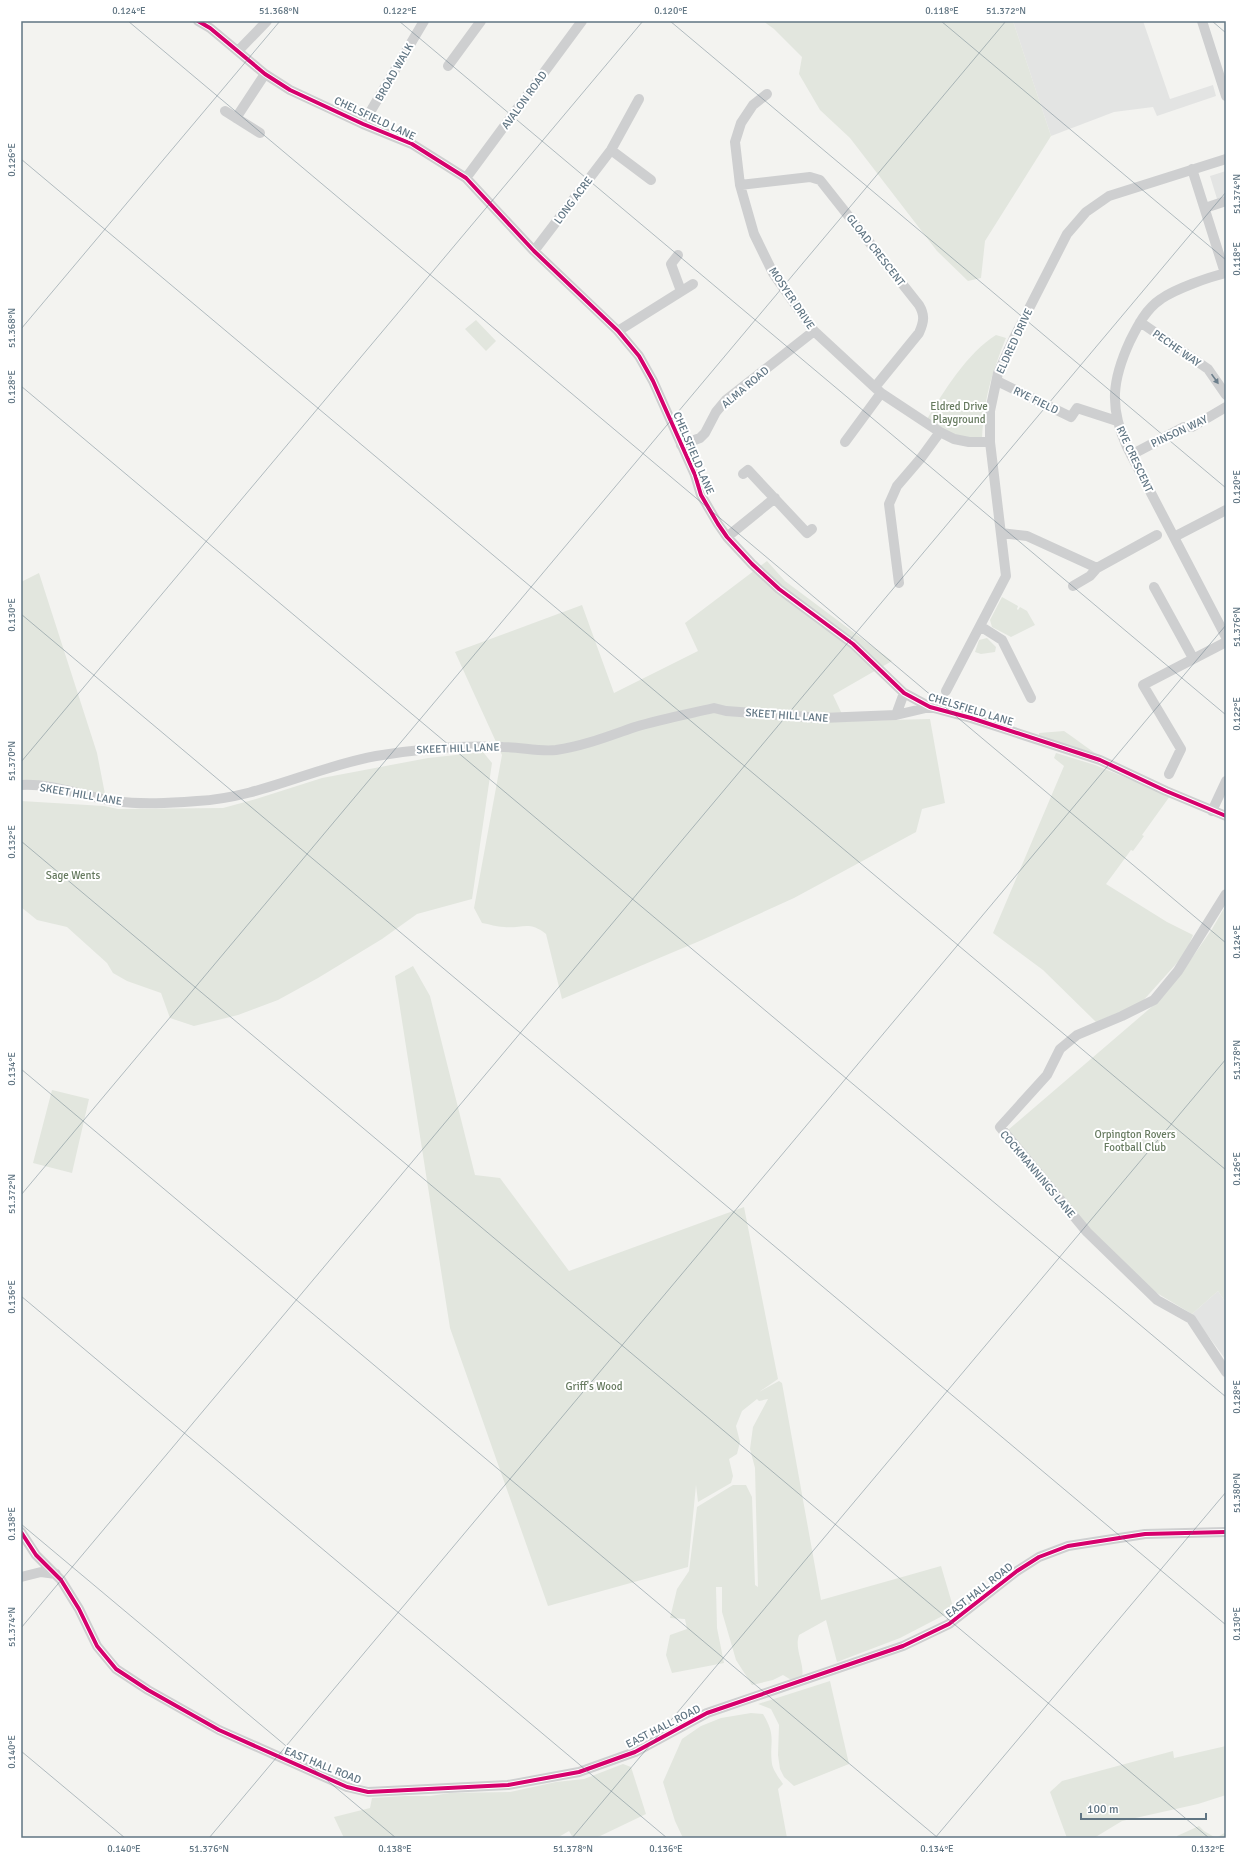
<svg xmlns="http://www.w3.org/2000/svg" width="1247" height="1859" viewBox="0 0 1247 1859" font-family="Signika,sans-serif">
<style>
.built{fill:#e3e4e3}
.green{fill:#e2e6de}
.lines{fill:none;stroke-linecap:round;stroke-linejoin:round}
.minor{stroke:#cecfd0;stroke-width:10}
.cycleway-casing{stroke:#fff;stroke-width:6}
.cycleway{stroke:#d6006c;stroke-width:4}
.oneway{fill:#6b7e8b}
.ticks{fill:none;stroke:#607583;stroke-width:1;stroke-opacity:0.45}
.labels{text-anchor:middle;stroke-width:4;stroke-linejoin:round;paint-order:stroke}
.street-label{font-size:11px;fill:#607583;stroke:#fff}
.park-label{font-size:11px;fill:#667a5f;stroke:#fff}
.neatline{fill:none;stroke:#607583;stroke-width:1.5}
.ticks-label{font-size:10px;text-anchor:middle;fill:#607583}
</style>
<rect width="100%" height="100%" fill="#f3f3f0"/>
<!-- built -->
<path class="built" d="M1013 21H1143L1170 99 1213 85 1216 96 1157 116 1153 107 1114 112 1051 136Z
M1226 171V199L1218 202 1210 176Z
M1218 1291 1226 1303V1360L1192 1314Z"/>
<!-- green -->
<path class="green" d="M763 21H1013L1051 136 985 241 981 278 968 281 937 251 850 138 820 110 799 74 802 57 774 29Z
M476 320 496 341 486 351 465 329Z
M996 335 1006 338C991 375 984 399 982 439L952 435 926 421C943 392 968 352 996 335Z
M767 561 785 581 892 661 833 695 842 714 848 721 930 719 945 803 922 809 916 832 794 898 702 940 562 999 546 934C529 920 521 929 504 927 497 927 489 924 482 923L474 908 502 755 455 652 582 605 614 693 698 651 685 623Z
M39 573 97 753 105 794 21 786V582Z
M1002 597 1018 606 1017 609 1018 610 1020 607 1027 611 1035 625 1011 637 992 627 990 620Z
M987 638 996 647 995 652 981 654 975 652 979 640Z
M1064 731C1075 738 1084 746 1095 753L1039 737V733Z
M483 752 492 763 472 899 417 914 382 939 318 978 278 1000 238 1015 194 1026 170 1018 161 993 127 981 113 973 107 963 67 927 37 920 21 907V801L104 806 118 809 223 808 256 799 322 778 428 758Z
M1056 753 1095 765 1170 796 1142 835 1144 836 1133 851 1131 850 1106 884 1167 922 1193 935 1185 954 1141 1003 1096 1022 1043 970 993 933 1064 766 1054 758Z
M1226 905V1303L1218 1291 1192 1314 1145 1286 1093 1233 1008 1130 1155 1004 1189 962 1212 929Z
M413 966 430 996 475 1175 500 1178 569 1271 744 1207 778 1379 759 1392 779 1381 782 1383 821 1600 941 1566 954 1610 900 1638 837 1662 826 1620 799 1635C794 1650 805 1663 802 1678L793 1681 783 1675 773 1680 752 1685 736 1660 722 1612V1587H716L717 1628 724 1663 672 1673 666 1655 670 1635 687 1629 685 1619 670 1618 677 1589 689 1571 697 1507 733 1485H746L752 1497 755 1585 758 1587 755 1468 750 1449 753 1427 768 1399 759 1401 757 1399 742 1411 736 1426 740 1442 737 1454 729 1459 733 1476 731 1483 698 1502 696 1485 688 1567 548 1606 450 1328 395 976Z
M52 1090 89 1099 72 1173 33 1163Z
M830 1681 849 1764 794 1786 784 1777 780 1769 778 1755 779 1725 771 1709 758 1704Z
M751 1713 763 1714C777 1737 769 1741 772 1764 773 1770 779 1778 783 1784L778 1789 787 1838H683L675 1821 663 1782 682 1739 701 1726 721 1718Z
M1226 1746V1795L1198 1804 1122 1821 1094 1838H1067L1050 1792 1062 1781 1173 1751 1174 1758Z
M623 1764 631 1767 646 1814 596 1838H573L569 1831 557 1838H344L334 1817 370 1808 372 1798 405 1796H430L450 1793 510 1792 556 1782 584 1779Z
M1199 1826 1204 1831 1216 1838 1226 1832V1838H1177V1836Z"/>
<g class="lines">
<!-- minor -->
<path class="minor" d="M198 21 210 28 265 74 290 90 363 124 412 144 466 178 534 251 618 331 639 356 653 381 695 475 701 495 718 524 727 537 752 564 779 589 853 644 904 693 930 707 971 718 1100 760 1166 791 1226 816
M1202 21 1226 96
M238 51 267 21
M448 66 481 21
M767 94 753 105 741 123 735 142 740 185 754 234 773 273 814 331 881 393 940 432 954 439 969 442H990
M225 111 260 133
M236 118 265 74
M363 124 424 21
M611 150 651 180
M1192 169 1225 273
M466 178 582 21
M740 185 810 177 820 180 919 305C925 315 924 322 919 333L875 387
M1205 208 1226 201
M534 251 611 150 639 99
M678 255 671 264 681 291
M1226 273C1209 277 1175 289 1161 299 1146 309 1138 325 1130 341 1112 380 1109 407 1127 447L1226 637
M1140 322 1208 369 1226 395
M618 331 693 284
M997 381 1071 417 1077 408 1117 421
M845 442 881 393
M681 445 700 438 705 433 716 412 726 400 814 331
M1131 455 1184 427H1192L1226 407
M743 474 748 470 807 533 812 529
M1001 533 1027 536 1097 568 1157 535
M727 537 775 498
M1174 537 1226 510
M899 583 889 504 897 486 921 458 940 432
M1073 586 1090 576 1097 568
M1154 587 1193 658
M980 626 1002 640 1031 698
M946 691 1006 576 990 442V411L998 373 1014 338 1067 234 1086 212 1109 196 1226 159
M896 715 904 693
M1169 774 1181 749 1143 685 1226 642
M21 785C53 783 84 797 115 801 142 805 170 803 197 801 259 798 315 767 376 756 418 749 461 745 503 747 521 747 539 752 556 750 584 746 609 736 635 727 661 719 688 714 714 708L726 711 822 718 896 715 930 707
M1212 811 1226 781
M1226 894 1178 971 1154 1000 1122 1016 1077 1035 1060 1049 1047 1075 1000 1127 1087 1232 1157 1300 1191 1319 1226 1372
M21 1532 36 1555 61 1580 79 1609 97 1646 116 1669 148 1690 219 1730 347 1787 368 1792 508 1785 579 1772 635 1752 707 1713 903 1646 949 1624 1017 1571 1039 1557 1068 1546 1145 1534 1226 1532
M21 1577 41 1572 56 1574"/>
<!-- cycleway casing -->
<g class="cycleway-casing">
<path id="cycleway" d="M198 21 210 28 265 74 290 90 363 124 412 144 466 178 534 251 618 331 639 356 653 381 695 475 701 495 718 524 727 537 752 564 779 589 853 644 904 693 930 707 971 718 1100 760 1166 791 1226 816
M21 1532 36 1555 61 1580 79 1609 97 1646 116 1669 148 1690 219 1730 347 1787 368 1792 508 1785 579 1772 635 1752 707 1713 903 1646 949 1624 1017 1571 1039 1557 1068 1546 1145 1534 1226 1532"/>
</g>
<!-- cycleway -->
<use href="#cycleway" class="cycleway"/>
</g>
<!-- one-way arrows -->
<defs><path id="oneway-solid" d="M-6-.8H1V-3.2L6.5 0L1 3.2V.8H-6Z"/></defs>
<use class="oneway" href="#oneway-solid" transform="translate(1215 379) rotate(55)"/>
<!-- ticks -->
<path class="ticks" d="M128 21 1226 943M399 21 1226 715M670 21 1226 488M941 21 1226 260M1212 21 1226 33M21 159 1226 1170M21 329 280 21M21 386 1226 1397M21 614 1226 1625M21 762 643 21M21 841 1209 1838M21 1069 938 1838M21 1195 1006 21M21 1296 667 1838M21 1524 396 1838M21 1628 1226 192M21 1751 125 1838M209 1838 1226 625M572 1838 1226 1059M935 1838 1226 1492"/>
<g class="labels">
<!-- street labels -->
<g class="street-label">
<text transform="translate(394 72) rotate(-60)" y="4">BROAD WALK</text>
<text transform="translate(524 100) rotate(-54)" y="4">AVALON ROAD</text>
<text transform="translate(375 118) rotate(25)" y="4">CHELSFIELD LANE</text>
<text transform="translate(573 200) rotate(-53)" y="4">LONG ACRE</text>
<text transform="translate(876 250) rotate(52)" y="4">GLOAD CRESCENT</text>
<text transform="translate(792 298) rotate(56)" y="4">MOSYER DRIVE</text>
<text transform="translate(1014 341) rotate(-65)" y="4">ELDRED DRIVE</text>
<text transform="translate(1177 348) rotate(35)" y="4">PECHE WAY</text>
<text transform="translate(745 387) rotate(-40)" y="4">ALMA ROAD</text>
<text transform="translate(1036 400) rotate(26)" y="4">RYE FIELD</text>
<text transform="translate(1179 431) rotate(-25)" y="4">PINSON WAY</text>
<text transform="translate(694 453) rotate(67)" y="4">CHELSFIELD LANE</text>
<text transform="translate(1135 459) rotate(65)" y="4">RYE CRESCENT</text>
<text transform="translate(971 709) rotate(17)" y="4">CHELSFIELD LANE</text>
<text transform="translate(787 715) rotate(4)" y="4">SKEET HILL LANE</text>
<text transform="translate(458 748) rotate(-2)" y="4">SKEET HILL LANE</text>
<text transform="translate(81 794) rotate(10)" y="4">SKEET HILL LANE</text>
<text transform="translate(1038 1174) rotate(50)" y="4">COCKMANNINGS LANE</text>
<text transform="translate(979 1590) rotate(-38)" y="4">EAST HALL ROAD</text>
<text transform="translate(663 1726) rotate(-27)" y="4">EAST HALL ROAD</text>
<text transform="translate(323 1765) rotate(22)" y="4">EAST HALL ROAD</text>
</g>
<!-- park labels -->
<g class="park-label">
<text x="959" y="410">Eldred Drive<tspan x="959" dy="13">Playground</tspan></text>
<text x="73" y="879">Sage Wents</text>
<text x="1135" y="1138">Orpington Rovers<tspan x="1135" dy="13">Football Club</tspan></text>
<text x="594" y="1390">Griff's Wood</text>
</g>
</g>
<!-- border -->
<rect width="1247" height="1859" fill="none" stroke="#ffffff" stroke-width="44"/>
<!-- scale -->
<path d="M1081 1813v6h125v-6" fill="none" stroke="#607583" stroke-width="2"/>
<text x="1087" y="1813" font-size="12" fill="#607583" stroke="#ffffff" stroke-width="3" paint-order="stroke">100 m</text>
<rect x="22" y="22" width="1203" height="1815" class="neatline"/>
<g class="ticks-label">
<text x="129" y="14">0.124°E</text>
<text x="279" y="14">51.368°N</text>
<text x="400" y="14">0.122°E</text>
<text x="671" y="14">0.120°E</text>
<text x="942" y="14">0.118°E</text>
<text x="1006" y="14">51.372°N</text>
<text transform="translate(11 160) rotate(-90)" y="4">0.126°E</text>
<text transform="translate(1236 194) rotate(-90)" y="4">51.374°N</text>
<text transform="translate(1236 259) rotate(-90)" y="4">0.118°E</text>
<text transform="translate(11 328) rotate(-90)" y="4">51.368°N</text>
<text transform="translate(11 387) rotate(-90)" y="4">0.128°E</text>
<text transform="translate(1236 487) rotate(-90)" y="4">0.120°E</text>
<text transform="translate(11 615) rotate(-90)" y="4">0.130°E</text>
<text transform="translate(1236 627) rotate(-90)" y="4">51.376°N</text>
<text transform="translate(1236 714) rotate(-90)" y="4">0.122°E</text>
<text transform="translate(11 761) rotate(-90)" y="4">51.370°N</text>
<text transform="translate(11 842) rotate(-90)" y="4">0.132°E</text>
<text transform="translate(1236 942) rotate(-90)" y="4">0.124°E</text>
<text transform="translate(1236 1060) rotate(-90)" y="4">51.378°N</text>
<text transform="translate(11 1069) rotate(-90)" y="4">0.134°E</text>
<text transform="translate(1236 1169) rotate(-90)" y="4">0.126°E</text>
<text transform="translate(11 1194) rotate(-90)" y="4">51.372°N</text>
<text transform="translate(11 1297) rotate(-90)" y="4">0.136°E</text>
<text transform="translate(1236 1397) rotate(-90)" y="4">0.128°E</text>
<text transform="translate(1236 1493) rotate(-90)" y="4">51.380°N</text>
<text transform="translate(11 1524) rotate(-90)" y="4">0.138°E</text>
<text transform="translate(1236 1624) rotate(-90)" y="4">0.130°E</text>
<text transform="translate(11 1627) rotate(-90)" y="4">51.374°N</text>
<text transform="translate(11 1752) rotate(-90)" y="4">0.140°E</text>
<text x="124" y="1852">0.140°E</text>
<text x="209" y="1852">51.376°N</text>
<text x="395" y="1852">0.138°E</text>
<text x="573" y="1852">51.378°N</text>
<text x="666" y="1852">0.136°E</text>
<text x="937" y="1852">0.134°E</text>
<text x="1208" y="1852">0.132°E</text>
</g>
</svg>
